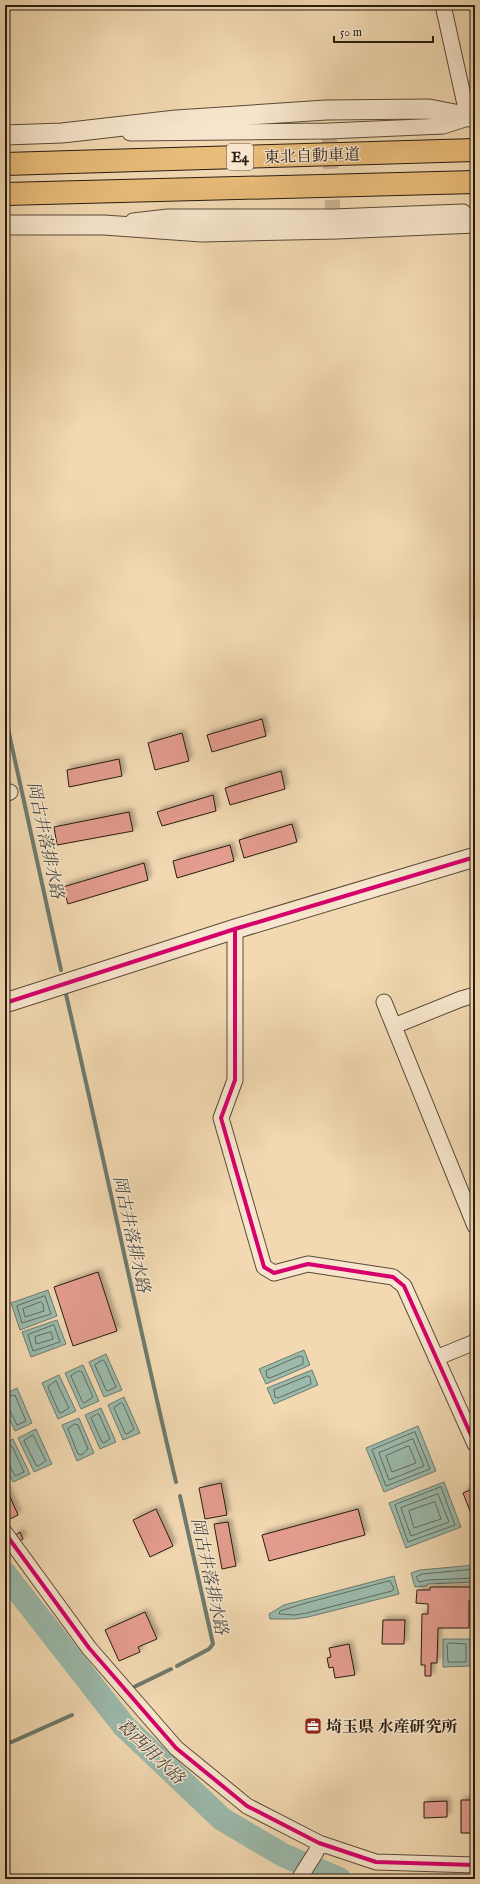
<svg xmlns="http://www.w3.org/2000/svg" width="480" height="1884" viewBox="0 0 480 1884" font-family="'IM FELL English','Noto Serif JP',serif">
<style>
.water{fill:#9bbaac;stroke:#6d7b6e}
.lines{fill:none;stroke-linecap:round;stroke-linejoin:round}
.shore{stroke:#616b5e;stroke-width:1}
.stream{stroke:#6d7b6e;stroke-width:4}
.river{stroke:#9bbaac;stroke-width:24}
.building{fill:#e39c8d;stroke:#271c11;filter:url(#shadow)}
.minor-tunnel{stroke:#c9b392;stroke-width:15;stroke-dasharray:15 8;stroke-linecap:butt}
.minor-casing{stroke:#5a4b39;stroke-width:17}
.tertiary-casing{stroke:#5a4b39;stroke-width:21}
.motorway-casing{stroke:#271c11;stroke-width:24}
.minor{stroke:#f7e6cd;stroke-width:15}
.tertiary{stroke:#f7e6cd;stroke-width:19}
.motorway{stroke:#e9bc79;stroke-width:22}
.cycleway-casing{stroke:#f7e6cd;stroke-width:6}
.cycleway{stroke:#d6006c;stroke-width:4}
.labels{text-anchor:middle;stroke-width:3;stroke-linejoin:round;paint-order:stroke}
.shield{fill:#f7e6cd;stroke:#655949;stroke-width:1}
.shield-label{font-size:15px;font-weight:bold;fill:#271c11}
.street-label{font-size:16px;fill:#271c11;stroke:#f7e6cd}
.poi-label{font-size:16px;font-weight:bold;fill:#271c11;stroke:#f7e6cd;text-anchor:start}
.water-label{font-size:17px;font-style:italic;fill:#4a4b40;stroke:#f7e6cd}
</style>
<defs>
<filter id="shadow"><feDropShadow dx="3.5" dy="-3.5" stdDeviation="2" flood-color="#0004"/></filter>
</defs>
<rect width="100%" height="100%" fill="#f2d9b2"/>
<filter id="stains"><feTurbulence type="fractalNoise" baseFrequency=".005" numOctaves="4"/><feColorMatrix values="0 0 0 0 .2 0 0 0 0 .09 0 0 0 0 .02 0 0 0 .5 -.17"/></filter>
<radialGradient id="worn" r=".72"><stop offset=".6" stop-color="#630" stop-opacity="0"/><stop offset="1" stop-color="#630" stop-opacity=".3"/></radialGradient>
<!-- water -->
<path class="water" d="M48 1290 57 1316 20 1330 11 1303Z
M57 1320 66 1344 31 1357 22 1332Z
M304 1350 310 1365 266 1384 259 1369Z
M106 1354 122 1390 104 1397 89 1362Z
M83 1365 99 1401 81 1409 65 1373Z
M312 1370 318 1385 274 1404 267 1388Z
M59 1375 76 1411 58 1419 42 1383Z
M17 1388 32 1423 15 1431 5 1410V1394Z
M124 1397 140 1433 123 1440 108 1405Z
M101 1408 116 1442 100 1449 85 1415Z
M79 1418 94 1453 77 1461 62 1425Z
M418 1426 436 1471 384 1492 366 1448Z
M36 1429 52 1464 34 1472 18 1438Z
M13 1439 30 1474 13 1482 5 1465V1443Z
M444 1482 461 1527 406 1548 389 1503Z
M475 1565V1582L428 1584 427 1586 415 1587 411 1573 420 1570Z
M394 1576 399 1594 308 1617 295 1619H270L269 1614 284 1605Z
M443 1639H470L471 1666 443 1667Z"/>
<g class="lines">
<!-- shore -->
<path class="shore" d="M45 1296 51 1314 22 1323 17 1306Z
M41 1302 43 1304 44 1311 25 1317 23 1309Z
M54 1325 60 1342 33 1351 28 1335Z
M51 1332 53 1339 36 1344 35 1337Z
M300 1356 303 1357V1364L270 1378 267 1377 266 1371Z
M103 1360 105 1362 116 1387 108 1391 106 1390 95 1365Z
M79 1371 82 1372 93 1397 84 1403 82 1401 71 1376Z
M308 1376 310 1377 311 1384 278 1398 275 1397 274 1390Z
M56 1381 69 1408 61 1413 59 1412 48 1387Z
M5 1397 15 1395 26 1421 17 1425 10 1411 5 1409
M121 1403 123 1404 134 1429 127 1434 125 1433 114 1408Z
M97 1414H99L110 1439 104 1443 102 1442 91 1418Z
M75 1424 78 1425 88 1449 81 1455 78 1454 68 1429Z
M415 1432 430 1469 386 1486 372 1450Z
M33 1435 46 1461 38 1466 36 1465 24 1441Z
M413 1439 424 1466 389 1480 379 1453Z
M5 1446H12L24 1472 15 1476 10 1466 5 1465
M409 1446 416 1463 392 1472 386 1456Z
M441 1487 455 1525 408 1542 395 1505Z
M438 1494 449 1522 411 1536 401 1508Z
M435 1502 441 1519 414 1528 409 1511Z
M475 1569 422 1574 416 1577 419 1582 428 1580 475 1578
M390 1581 394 1589 392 1591 307 1613 295 1615 279 1614 280 1611 306 1603Z
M449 1643 466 1644V1662H448L447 1645Z"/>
<!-- stream -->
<path class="stream" d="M5 715 61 970
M65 990C103 1154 137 1318 176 1482
M177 1666 209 1649 213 1644 180 1496
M134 1687 171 1669
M5 1745 72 1715"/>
<!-- river -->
<path class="river" d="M5 1574 124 1726 222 1819 283 1855 339 1879"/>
</g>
<!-- building -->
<path class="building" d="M262 719 266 736 212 752 207 735Z
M182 733 189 761 155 770 148 743Z
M119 759 122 776 69 787 67 770Z
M281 771 285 789 230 805 225 788Z
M213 795 216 811 162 826 157 812Z
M129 812 133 831 57 845 54 827Z
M292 824 297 842 244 858 239 840Z
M230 845 234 861 177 878 173 861Z
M144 863 148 880 68 904 63 887Z
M98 1272 117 1331 73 1346 54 1287Z
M221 1483 227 1515 205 1519 199 1488Z
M475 1488V1524L463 1493Z
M7 1490 18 1515 8 1520 5 1512V1491Z
M156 1509 173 1546 150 1557 133 1520Z
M358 1509 365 1535 269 1561 262 1535Z
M228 1522 236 1566 222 1569 214 1524Z
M20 1532 23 1539 17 1542 14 1536Z
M430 1587H475V1600H469V1628H438L437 1663H431V1676H425V1665H421L422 1614H428V1604L416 1603 417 1590H430Z
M145 1612 157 1639 138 1647 140 1652 119 1661 105 1630Z
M383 1620H405L404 1644H382Z
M349 1644 355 1675 335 1678 333 1667 329 1668 327 1658 331 1657 329 1648Z
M461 1800H475V1833H461Z
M447 1801V1817L424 1818V1802Z"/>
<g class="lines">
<!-- minor-tunnel -->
<path class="minor-tunnel" d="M329 131 333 217"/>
<!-- minor casing -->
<g class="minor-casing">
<path id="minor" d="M130 133 329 131 443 126 468 118 443 5
M133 221 168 217H333L463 212 474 223
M5 794 10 792
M235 929V1080L221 1118 264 1267 274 1273 308 1264 393 1277 404 1286 475 1444
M384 1002 475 1226
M394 1026 461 999 475 995
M436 1358 475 1342
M5 1533 89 1648 176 1748 247 1806 319 1843 376 1862 475 1865
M299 1879 316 1852 319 1843"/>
</g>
<!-- tertiary casing -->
<g class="tertiary-casing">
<path id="tertiary" d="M5 135 62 133 176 120 326 110 429 109 475 118
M5 225H104L202 232 337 229 475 223
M5 1003 235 929 475 857"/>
</g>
<!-- motorway casing -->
<g class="motorway-casing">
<path id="motorway" d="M5 164 475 150
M5 194 475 182"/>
</g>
<!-- minor -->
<use href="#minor" class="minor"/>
<!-- tertiary -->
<use href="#tertiary" class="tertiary"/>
<!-- motorway -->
<use href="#motorway" class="motorway"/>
<!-- cycleway casing -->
<g class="cycleway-casing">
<path id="cycleway" d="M235 929V1080L221 1118 264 1267 274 1273 308 1264 393 1277 404 1286 475 1444
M5 1003 235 929 475 857
M5 1533 89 1648 176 1748 247 1806 319 1843 376 1862 475 1865"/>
</g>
<!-- cycleway -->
<use href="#cycleway" class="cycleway"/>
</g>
<!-- icons -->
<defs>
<g id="office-square" transform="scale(0.9)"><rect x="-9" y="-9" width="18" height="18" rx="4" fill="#8f2418" stroke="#f7e6cd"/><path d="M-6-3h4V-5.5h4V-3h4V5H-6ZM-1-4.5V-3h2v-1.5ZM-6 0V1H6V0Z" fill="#fff"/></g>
</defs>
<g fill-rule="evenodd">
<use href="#office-square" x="313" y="1726"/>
</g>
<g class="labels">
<!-- shield labels -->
<rect class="shield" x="227" y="144" width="26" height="26" rx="3"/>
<g class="shield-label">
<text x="240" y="162">E4</text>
</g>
<!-- street labels -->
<g class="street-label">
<text transform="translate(312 155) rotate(-2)" y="6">東北自動車道</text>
</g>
<!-- poi labels -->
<g class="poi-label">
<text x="326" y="1732">埼玉県 水産研究所</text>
</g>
<!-- water labels -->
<g class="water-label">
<text transform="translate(46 840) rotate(78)" y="6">岡古井落排水路</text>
<text transform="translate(132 1234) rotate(78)" y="6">岡古井落排水路</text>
<text transform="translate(210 1576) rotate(78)" y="6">岡古井落排水路</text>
<text transform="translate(151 1751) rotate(44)" y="6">葛西用水路</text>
</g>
</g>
<!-- margin -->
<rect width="480" height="1884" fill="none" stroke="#f2d9b2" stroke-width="20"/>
<rect x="6" y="6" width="468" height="1872" fill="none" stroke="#271c11" stroke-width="2"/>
<rect x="10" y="10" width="460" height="1864" fill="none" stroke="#271c11"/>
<!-- scale -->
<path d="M334 36v6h99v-6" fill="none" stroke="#271c11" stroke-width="2"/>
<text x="340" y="36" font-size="12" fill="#271c11" stroke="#f7e6cd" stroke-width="3" paint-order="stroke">50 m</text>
<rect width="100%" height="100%" filter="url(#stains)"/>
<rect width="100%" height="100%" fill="url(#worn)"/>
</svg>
